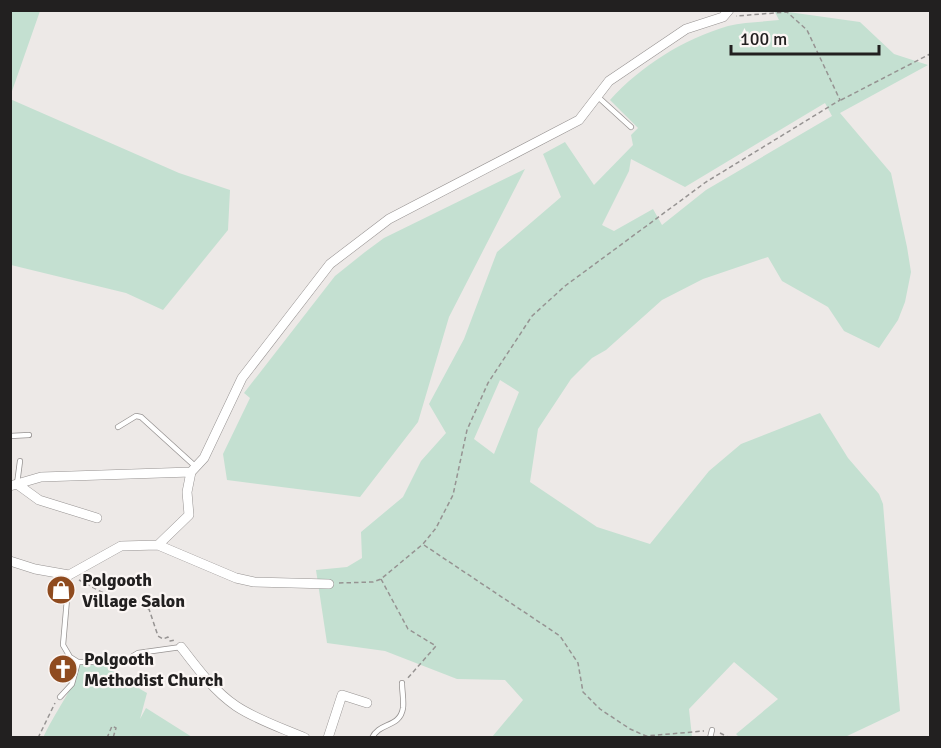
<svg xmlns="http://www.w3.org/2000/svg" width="941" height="748" viewBox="0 0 941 748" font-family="Signika,sans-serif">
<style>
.green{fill:#c4e0d1;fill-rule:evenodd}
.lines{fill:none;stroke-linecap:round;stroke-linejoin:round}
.lane-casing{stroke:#979392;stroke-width:6}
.street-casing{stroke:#979392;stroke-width:10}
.path{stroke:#969392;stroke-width:1.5;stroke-dasharray:4.5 3;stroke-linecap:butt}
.lane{stroke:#fff;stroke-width:4.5}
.street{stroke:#fff;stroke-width:9}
.labels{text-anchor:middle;stroke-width:4.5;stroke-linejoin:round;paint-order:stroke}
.poi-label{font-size:18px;font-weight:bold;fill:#222020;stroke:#fbf6f4;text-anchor:start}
</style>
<rect width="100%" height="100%" fill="#ede9e7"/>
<!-- green -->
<path class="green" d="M11 10 40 11 11 94 10 11Z
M774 10 860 22 894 54 928 65 840 113 891 173 907 247 911 272 905 302 898 320 879 348 844 331 828 307 782 281 768 257 703 279 662 300 606 350 592 358 571 379 538 429 530 482 597 527 650 544 709 471 741 444 820 413 848 458 879 494 883 504 900 711 845 737H739L736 734 778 699 734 662 689 709 692 737H492L523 700 505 680 457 679 385 651 327 643 316 570 347 567 362 558 361 532 403 497 421 461 446 433 429 404 464 339 497 252 561 197 543 154 565 142 594 185 633 145 631 135 638 128 610 100C642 65 682 40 728 26 744 22 762 22 779 20ZM825 103 832 116 706 190 662 225 653 209 614 231 602 225 629 171 631 159 685 187ZM500 380 519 392 494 454 474 439Z
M10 99 179 173 230 190 228 230 163 310 126 293 11 265Z
M525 169 449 317 418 422 360 497 227 480 223 454 250 398 244 393 335 276 365 252 384 238Z
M80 664H106L119 677 147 693 140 719 146 708 192 737H130L132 734 129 738H43C54 713 74 689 80 664Z"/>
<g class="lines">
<!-- lane casing -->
<g class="lane-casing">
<path id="lane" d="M598 97 631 127
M118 427 136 416 141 417 196 467
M10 436 29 435
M17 484 20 461
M69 576 63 645 70 657 78 662
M133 656 138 653 181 647
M78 662H106
M60 697 72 684 78 662
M372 738C379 722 400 728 403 708 404 700 402 691 402 683
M710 738 712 730"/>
</g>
<!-- street casing -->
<g class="street-casing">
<path id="street" d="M17 484 39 500 97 518
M10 486 41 477 191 472 204 458 242 378 330 264 389 219 579 120 609 81 686 29 723 17 729 10
M158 545 236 578 254 582 329 584
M10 561 35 569 69 575 121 546 158 545 189 515 187 492 191 472
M181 647C197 668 214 691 236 706 257 720 282 728 305 738
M328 738 342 695 367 703"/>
</g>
<!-- path -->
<path class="path" d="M841 100 930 54
M424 545 560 636 578 663 583 692 600 709 630 729 646 736 704 731
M381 579 408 629 436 646 407 679
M79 580 122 603 149 609 158 636 163 639 168 637 170 641 175 640
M339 583 373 582 381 579 423 544 436 528 453 495 467 430 488 383 532 316 565 286 706 182 840 100 807 30 787 12 736 16
M720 733 730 738
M38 738 55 703
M107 738 112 726 116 728 113 738"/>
<!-- lane -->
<use href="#lane" class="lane"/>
<!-- street -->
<use href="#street" class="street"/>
</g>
<!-- icons -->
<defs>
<g id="shop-disc" transform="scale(1.5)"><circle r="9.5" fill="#8f4b1f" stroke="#fbf6f4"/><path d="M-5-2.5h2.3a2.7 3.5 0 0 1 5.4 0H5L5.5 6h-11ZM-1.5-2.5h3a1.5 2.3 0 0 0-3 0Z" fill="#fff"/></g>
<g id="church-disc" transform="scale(1.5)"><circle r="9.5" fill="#8f4b1f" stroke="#fbf6f4"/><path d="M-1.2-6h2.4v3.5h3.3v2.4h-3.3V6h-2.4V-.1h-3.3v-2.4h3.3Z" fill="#fff"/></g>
</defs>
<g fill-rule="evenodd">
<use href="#shop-disc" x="61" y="590"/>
<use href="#church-disc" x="63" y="669"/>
</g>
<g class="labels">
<!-- poi labels -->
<g class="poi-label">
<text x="82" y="586">Polgooth<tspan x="82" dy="21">Village Salon</tspan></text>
<text x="84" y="665">Polgooth<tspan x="84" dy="21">Methodist Church</tspan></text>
</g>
</g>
<!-- border -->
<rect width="941" height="748" fill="none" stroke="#222020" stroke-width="24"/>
<!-- scale -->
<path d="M731 45v9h148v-9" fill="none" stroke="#222020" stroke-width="3"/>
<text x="740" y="45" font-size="18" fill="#222020" stroke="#fbf6f4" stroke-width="4.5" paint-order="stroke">100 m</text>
</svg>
